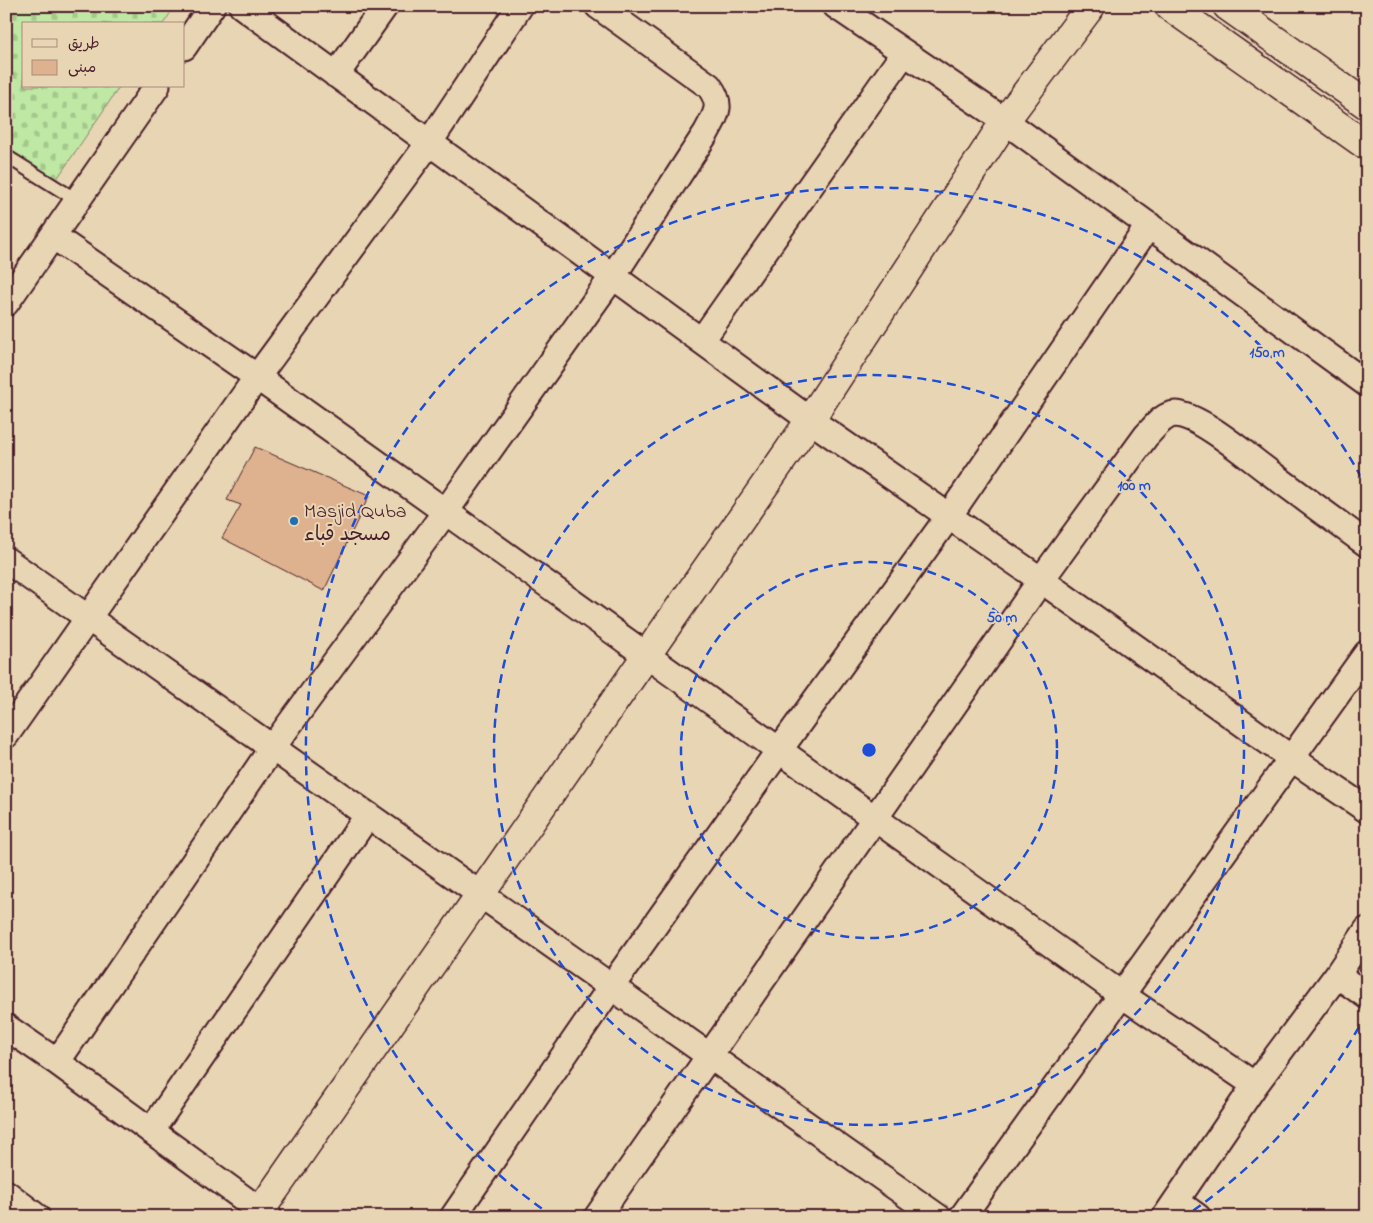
<svg xmlns="http://www.w3.org/2000/svg" width="1373" height="1223" viewBox="0 0 1373 1223" font-family="'Indie Flower','Playpen Sans Arabic',sans-serif">
<style>
.cemetery{fill:url(#cemetery-stones);stroke:#848468}
.building{fill:#dfb28f;stroke:#4a1f2b}
.lines{fill:none;stroke-linecap:round;stroke-linejoin:round}
.service-casing{stroke:#4a1f2b;stroke-width:16}
.minor-casing{stroke:#4a1f2b;stroke-width:29}
.tertiary-casing{stroke:#4a1f2b;stroke-width:31}
.secondary-casing{stroke:#4a1f2b;stroke-width:31}
.service{stroke:#e8d5b3;stroke-width:12}
.minor{stroke:#e8d5b3;stroke-width:25}
.tertiary{stroke:#e8d5b3;stroke-width:28}
.secondary{stroke:#e8d5b3;stroke-width:28}
.ring{fill:none;stroke:#1d4ed8;stroke-width:2.5;stroke-dasharray:9 6}
.poi-dot{fill:#1f6fb2;stroke:#e8d5b3;stroke-width:2}
.labels{text-anchor:middle;stroke-width:4;stroke-linejoin:round;paint-order:stroke}
.poi-label{font-size:20px;fill:#4a1f2b;stroke:#e8d5b3;text-anchor:start}
.centre{fill:#1d4ed8;stroke:#e8d5b3;stroke-width:2.5}
.ring-label{font-size:15px;text-anchor:middle;font-weight:bold;fill:#1d4ed8;stroke:#e8d5b3;stroke-width:4;stroke-linejoin:round;paint-order:stroke}
</style>
<defs>
<pattern id="cemetery-stones" width="16" height="16" patternUnits="userSpaceOnUse" patternTransform="scale(1.25)"><rect width="16" height="16" fill="#bee8a4"/><path d="M2 7V4a2 2 0 0 1 4 0v3zM10 15v-3a2 2 0 0 1 4 0v3z" fill="#a5c78d"/></pattern>
</defs>
<rect width="100%" height="100%" fill="#e8d5b3"/>
<filter id="ink" filterUnits="userSpaceOnUse"><feTurbulence type="fractalNoise" baseFrequency=".02" numOctaves="2"/><feDisplacementMap in="SourceGraphic" scale="10" xChannelSelector="R" yChannelSelector="G"/><feConvolveMatrix kernelMatrix="1 2 1 2 8 2 1 2 1" color-interpolation-filters="sRGB"/></filter>
<g filter="url(#ink)">
<!-- cemetery -->
<path class="cemetery" d="M6 6H175L163 24H24V86H120L52 186 6 154Z"/>
<!-- building -->
<path class="building" d="M255 447 369 496 324 591 222 538 241 505 227 500Z"/>
<g class="lines">
<!-- service casing -->
<g class="service-casing">
<path id="service" d="M6 156 78 201"/>
</g>
<!-- minor casing -->
<g class="minor-casing">
<path id="minor" d="M242 6 810 420 1041 580 1291 758 1367 810
M836 6 1005 121 1367 384
M184 47 212 6
M336 75 385 6
M53 236 257 377 1122 995 1255 1085
M6 303 157 86
M702 340 904 53
M6 560 938 1217
M6 735 257 377 429 143 520 6
M1337 975 1367 996
M6 1027 57 1062 269 1217
M57 1062 272 748 446 511 613 276 706 133C717 113 723 105 709 86L598 6
M151 1131 368 815
M6 1193 37 1217
M1176 1201 1198 1217
M453 1217 611 987 780 749 949 516 1149 225
M597 1217 1041 580 1146 436C1154 428 1163 414 1176 414 1201 416 1247 456 1269 472 1301 496 1334 520 1367 544
M962 1217 1367 653
M1165 1217 1255 1085 1337 975 1367 930"/>
</g>
<!-- tertiary casing -->
<g class="tertiary-casing">
<path id="tertiary" d="M256 1217 810 420 1005 121 1091 6"/>
</g>
<!-- secondary casing -->
<g class="secondary-casing">
<path id="secondary" d="M1169 6 1367 146
M1227 6 1367 105"/>
</g>
<!-- service -->
<use href="#service" class="service"/>
<!-- minor -->
<use href="#minor" class="minor"/>
<!-- tertiary -->
<use href="#tertiary" class="tertiary"/>
<!-- secondary -->
<use href="#secondary" class="secondary"/>
</g>
</g>
<!-- distance rings -->
<g class="ring">
<circle cx="869" cy="750" r="188"/>
<circle cx="869" cy="750" r="375"/>
<path d="M1366 1014A563 563 0 0 1 1184 1217M554 1217A563 563 0 1 1 1366 486"/>
</g>
<!-- markers -->
<circle class="poi-dot" cx="294" cy="521" r="5"/>
<g class="labels">
<!-- poi labels -->
<g class="poi-label">
<text x="304" y="517">Masjid Quba<tspan x="304" dy="23">مسجد قباء</tspan></text>
</g>
</g>
<circle cx="869" cy="750" r="8" class="centre"/>
<g class="ring-label">
<text x="1267" y="357">150 m</text>
<text x="1134" y="490">100 m</text>
<text x="1002" y="622">50 m</text>
</g>
<!-- margin -->
<rect width="1373" height="1223" fill="none" stroke="#e8d5b3" stroke-width="25"/>
<rect x="12" y="12" width="1348" height="1198" fill="none" stroke="#4a1f2b" stroke-width="2" filter="url(#ink)"/>
<!-- legend -->
<rect x="22" y="22" width="162" height="65" fill="#e8d5b3" stroke="#a98c7d"/>
<rect x="32" y="39" width="25" height="8" fill="#e8d5b3" stroke="#a98c7d"/>
<text x="68" y="48" font-size="15" fill="#4a1f2b">طريق</text>
<rect x="32" y="60" width="25" height="15" fill="#dfb28f" stroke="#a98c7d"/>
<text x="68" y="72" font-size="15" fill="#4a1f2b">مبنى</text>
</svg>
